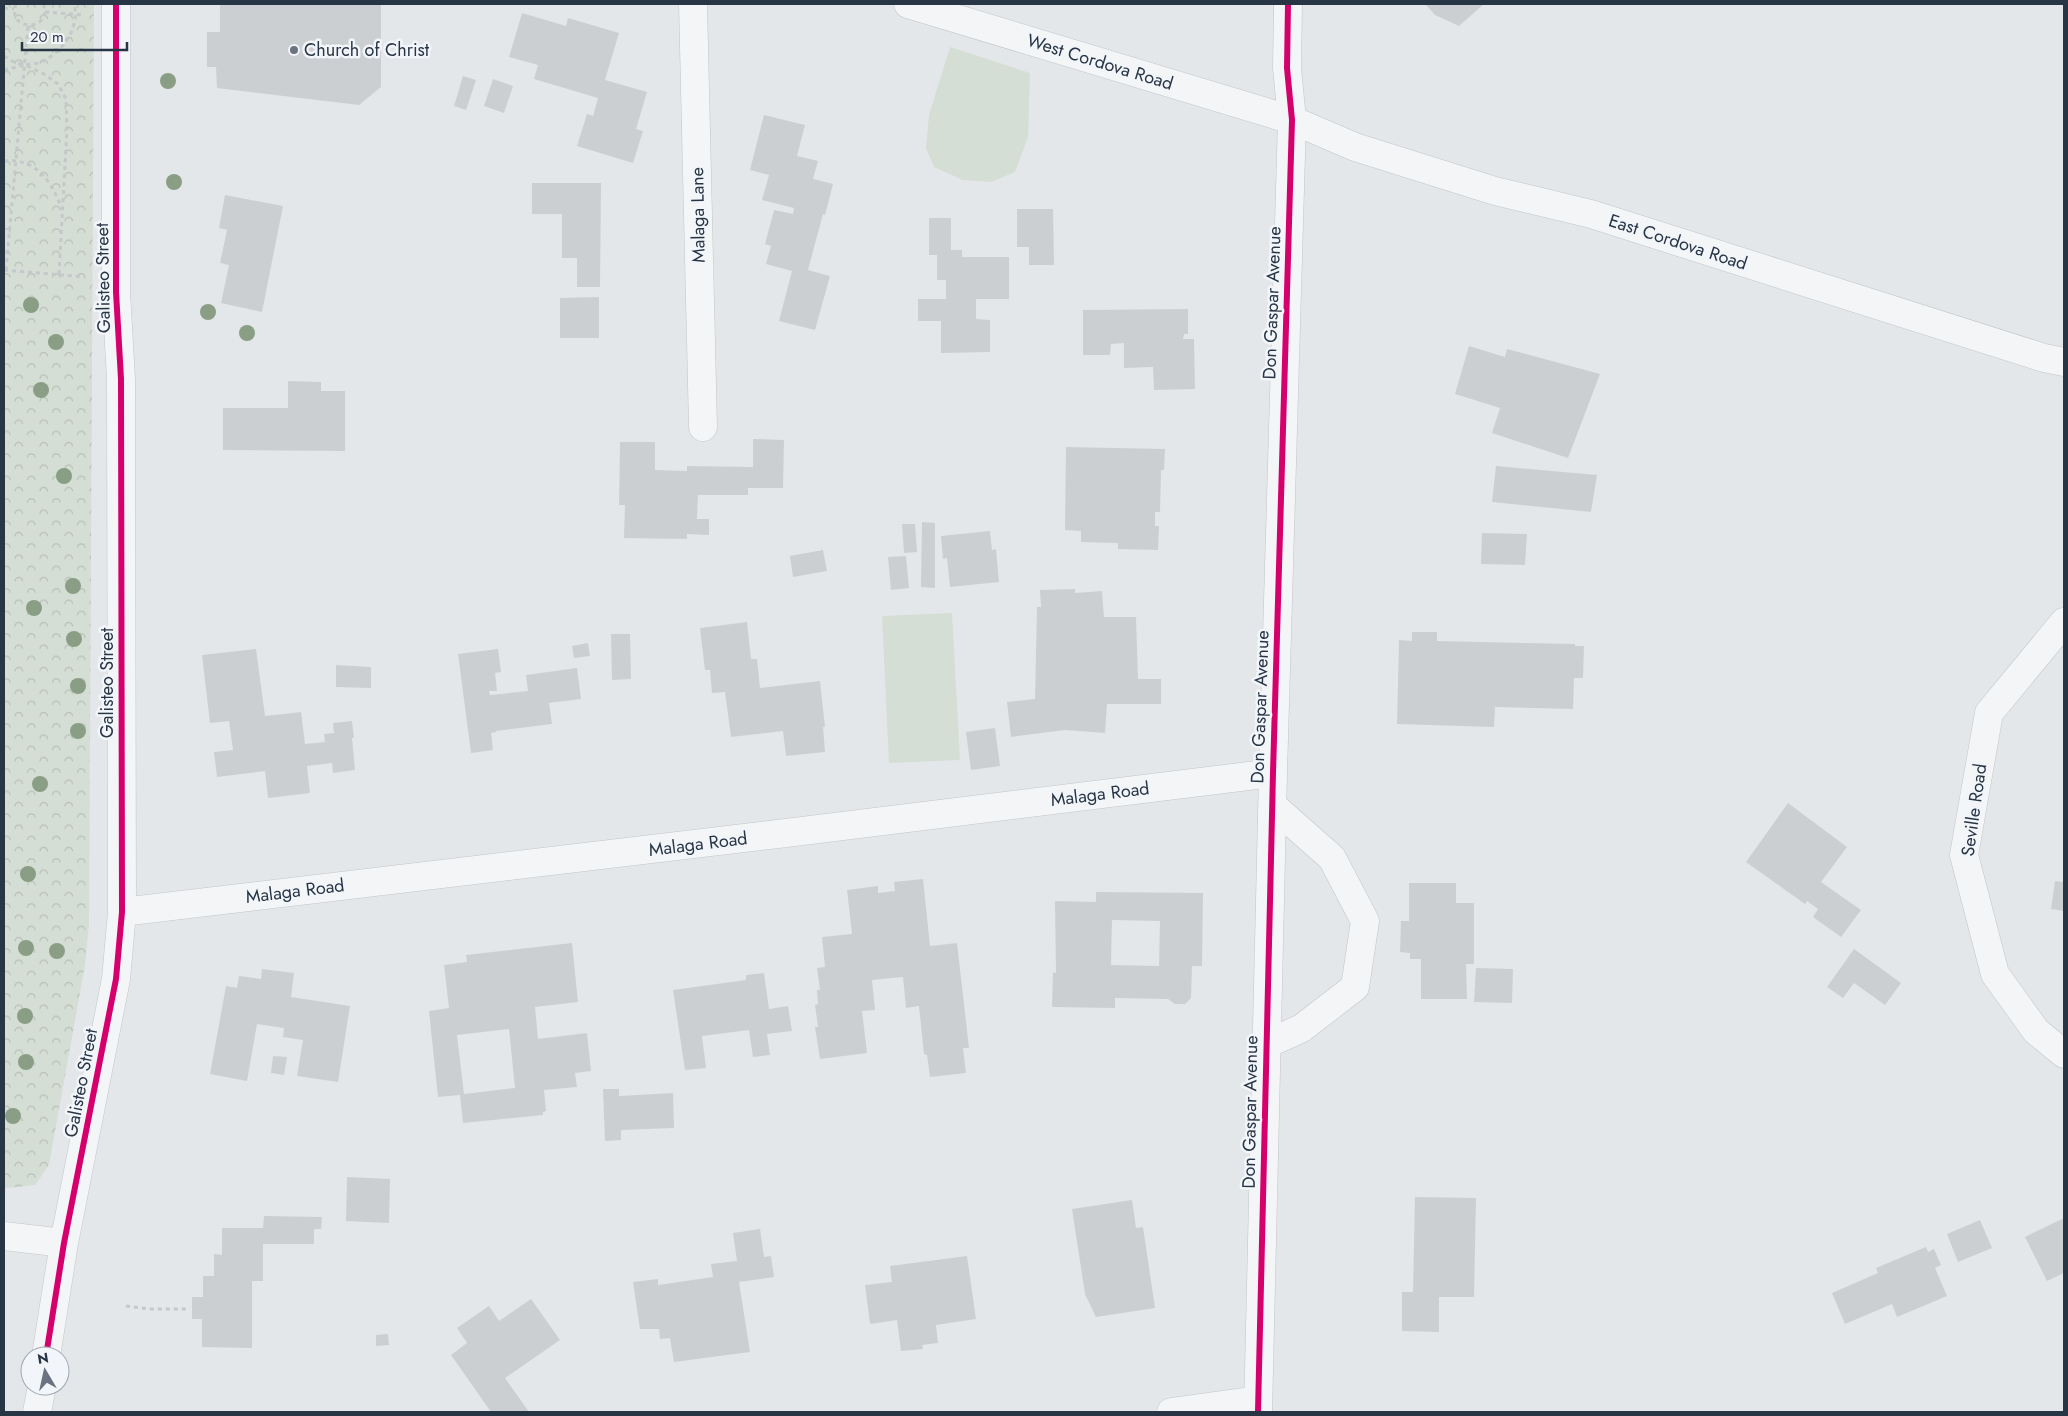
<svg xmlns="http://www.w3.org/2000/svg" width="2068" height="1416" viewBox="0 0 2068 1416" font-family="Jost,sans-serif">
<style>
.green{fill:#d5ded4}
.forest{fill:url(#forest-crowns)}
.building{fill:#cccfd2;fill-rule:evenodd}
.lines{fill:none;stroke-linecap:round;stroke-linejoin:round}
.minor-casing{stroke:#c2c5c8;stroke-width:29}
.path{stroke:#c4c8cb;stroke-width:3;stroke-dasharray:4 4;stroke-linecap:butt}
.minor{stroke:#f3f5f6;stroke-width:28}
.cycleway-casing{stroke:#f2f5f9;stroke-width:9}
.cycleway{stroke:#d6006c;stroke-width:6}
.tree{fill:#8a9e85}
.poi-dot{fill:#6a737f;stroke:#f2f5f9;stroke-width:2}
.labels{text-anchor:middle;stroke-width:5;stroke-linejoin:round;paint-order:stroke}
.poi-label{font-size:18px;fill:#283545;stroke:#f2f5f9;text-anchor:start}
.street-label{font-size:18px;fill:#283545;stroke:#f2f5f9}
</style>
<defs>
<pattern id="forest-crowns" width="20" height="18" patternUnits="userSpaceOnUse" patternTransform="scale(1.25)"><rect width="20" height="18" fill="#d5ded4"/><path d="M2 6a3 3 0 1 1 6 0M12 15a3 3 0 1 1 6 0" fill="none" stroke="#b7bfb7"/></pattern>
</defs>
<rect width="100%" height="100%" fill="#e4e7ea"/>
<!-- green -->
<path class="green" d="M950 47 1030 73 1028 137 1015 172 991 182 963 180 934 167 926 148 929 115Z
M952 613 960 760 889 763 882 616Z"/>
<!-- forest -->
<path class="forest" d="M4 4H94L89 924 85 965 49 1165 35 1185 8 1188 4 1187Z"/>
<!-- building -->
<path class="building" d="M220 4H381V87L359 105 217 88 216 67H207V32H220Z
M1425 4H1484L1459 26 1435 15Z
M522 13 566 26 568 18 619 33 605 80 647 92 636 129 643 131 633 163 577 146 587 114 593 116 598 98 534 79 538 65 509 57Z
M463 76 476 80 466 110 454 106Z
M493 79 513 86 504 113 484 106Z
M764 115 805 125 797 156 818 161 813 179 833 184 825 215 823 214 808 270 830 276 815 330 779 321 792 271 766 264 771 246 765 244 774 210 793 214 794 208 762 200 769 175 750 170Z
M532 183H601L600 287H577V258H562V214H532Z
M225 195 283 206 262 312 221 303 229 265 220 263 227 230 219 228Z
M1017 209H1053L1054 265H1029V247H1017Z
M929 218H951V250H962V257H1009V299H976V319L990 320V352L941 353V321H918V299H946V280H937V255H929Z
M599 297V338H560V298Z
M1188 309V334H1184L1183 339H1194L1195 389 1154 390 1153 367 1124 368V343L1111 344 1110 355H1083V310Z
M1469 346 1505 357 1507 349 1600 374 1568 458 1492 433 1500 408 1455 394Z
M288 381 321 382V391H345V451L223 450V408H288Z
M753 439 784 440 783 488H748V495H698L697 519H709V535L687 534V539L624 538 625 505H619L620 442H655V470L687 471V466L753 467Z
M1066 447 1165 449 1164 470H1161L1160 512H1155V526H1159L1158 550 1118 549V543L1081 542V531L1065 530Z
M1496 466 1597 475 1591 512 1492 502Z
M922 522 935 523V588L921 587Z
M902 524H915L917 552 904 553Z
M990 531 992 550 996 549 999 582 950 587 947 558 943 559 941 536Z
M1482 533 1527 534 1525 565 1481 564Z
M823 550 827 571 793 577 790 556Z
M906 556 909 588 891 590 888 557Z
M1075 589V593L1102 591 1104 617H1136L1138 679H1161V704H1107L1105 733 1065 730 1011 737 1007 702 1035 699 1037 607H1041L1040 590Z
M747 622 751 659H757L760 688 820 681 825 727H823L825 752 786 756 783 731 731 737 725 692 712 693 710 670H705L700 628Z
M1412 632H1437V641L1575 644V646H1584L1583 678H1574L1573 709 1495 707 1494 727 1397 724 1399 640 1412 641Z
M611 634H630L631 679 612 680Z
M588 643 590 656 574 658 572 646Z
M256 649 265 716 301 712 305 744 325 742 324 734 334 733 333 723 352 721 354 738H352L355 770 333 773 332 763 307 766 310 793 268 798 265 771 217 777 214 752 233 750 229 721 210 723 202 655Z
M498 649 501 672 495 673 497 691H489L490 695 528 691 526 675 577 668 581 699 549 703 552 724 496 731V732L491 733 493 750 471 753 458 654Z
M336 665 371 667V688L336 687Z
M995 728 1000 766 971 770 966 732Z
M1788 803 1847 847 1821 882 1861 910 1841 937 1813 917 1818 909 1807 901 1805 904 1746 862Z
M923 879 930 946 957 943 969 1048H963L966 1073 930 1077 927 1055 924 1054 919 1006 906 1008 903 977 872 980 875 1010 862 1011 867 1053 820 1059 815 1027H818L815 1005 818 1004 817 990H820L817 968 825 967 822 937 852 934 847 890 878 886V893L895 891 894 882Z
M2055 881 2064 882V911L2051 909Z
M1409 883H1456V903H1474V964H1466L1467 999H1421V959H1410V953L1400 952 1401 921H1409Z
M1096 892 1203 893 1202 966H1192L1191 998 1185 1004H1175L1168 999 1115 998V1008L1052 1007 1053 972 1056 973 1055 901 1096 902ZM1112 920 1160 921 1159 966 1111 965Z
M572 943 578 1002 535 1007 538 1039 587 1033 591 1071 575 1073 577 1087 544 1090 546 1111 543 1112V1115L463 1123 460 1095 438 1097 429 1011 449 1008 444 965 467 962 466 955ZM509 1029 515 1088 464 1094 457 1035Z
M1854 949 1901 983 1885 1005 1854 983 1843 998 1827 987Z
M1476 968 1513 969 1512 1003 1474 1002Z
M262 969 294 973 291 997 350 1006 338 1082 297 1076 303 1040 283 1037 284 1028 257 1024 247 1081 210 1074 226 986 237 988 239 976 261 979Z
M764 973 769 1009 788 1006 792 1031 767 1034 770 1055 753 1057 749 1030 702 1036 706 1068 685 1070 673 990 746 980V975Z
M273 1056 287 1057 284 1075 271 1073Z
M603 1089H619V1096L673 1093 674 1128 621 1130V1140L605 1141Z
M347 1177 390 1179 389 1223 346 1221Z
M1415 1197 1476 1198 1474 1297H1439V1332L1402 1331V1292H1413Z
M1132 1200 1136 1228 1143 1227 1155 1308 1096 1317 1085 1294 1072 1209Z
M264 1216 322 1217 321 1229H314V1244H263V1281H252V1348L202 1347V1319H192V1297H203V1276H214V1254L222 1255V1228H263Z
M2064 1218V1273L2047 1281 2025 1237Z
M1980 1220 1992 1248 1958 1262 1947 1234Z
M760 1229 764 1257 771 1256 774 1277 739 1282 750 1352 674 1362 670 1338 660 1339 659 1329H640L633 1282 658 1279V1285L713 1277 711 1264 737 1261 733 1233Z
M1926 1247 1928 1252 1934 1249 1941 1265 1935 1268 1947 1296 1897 1317 1892 1304 1845 1324 1832 1293 1878 1273 1876 1268Z
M967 1256 976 1319 936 1325 938 1343 922 1345 923 1349 901 1351 897 1320 870 1324 865 1285 892 1282 890 1266Z
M531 1299 560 1340 505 1378 529 1412H491L451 1355 467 1343 457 1328 489 1306 499 1321Z
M388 1334 389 1345 376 1346V1335Z"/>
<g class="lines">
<!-- minor casing -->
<g class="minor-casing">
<path id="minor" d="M693 4 703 427
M908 4 1292 120 1355 147 1495 191 1591 214 2044 358 2064 362
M2064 622 1989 713 1964 855 1995 974 2036 1031 2064 1054
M122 912 786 833 1273 773
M1267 1044 1302 1028 1355 987 1365 921 1332 858 1273 806
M4 1236 64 1243
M46 1356 64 1243 116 979 122 912 121 379 116 292V4
M37 1412 42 1386
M1171 1412 1258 1400
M1258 1412 1273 773 1292 120 1287 68 1288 4"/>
</g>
<!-- path -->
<path class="path" d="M16 4C6 33 54 31 43 4
M4 8 14 9
M45 12 84 15
M4 56C10 60 15 63 22 64 46 68 69 45 74 24 76 18 75 10 75 4
M4 70 25 65 44 74 58 84 66 99 67 128 59 274
M4 161C36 157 53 183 62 210
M4 270 85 277
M6 270 28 26
M126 1306 150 1309H189"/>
<!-- minor -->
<use href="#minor" class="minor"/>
<!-- cycleway casing -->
<g class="cycleway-casing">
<path id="cycleway" d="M46 1356 64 1243 116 979 122 912 121 379 116 292V4
M1258 1412 1273 773 1292 120 1287 68 1288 4"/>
</g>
<!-- cycleway -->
<use href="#cycleway" class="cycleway"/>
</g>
<!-- trees -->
<g class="tree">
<circle cx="168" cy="81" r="8"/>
<circle cx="174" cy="182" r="8"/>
<circle cx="31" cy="305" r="8"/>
<circle cx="208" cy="312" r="8"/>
<circle cx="247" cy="333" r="8"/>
<circle cx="56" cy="342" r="8"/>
<circle cx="41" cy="390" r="8"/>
<circle cx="64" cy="476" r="8"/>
<circle cx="73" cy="586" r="8"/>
<circle cx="34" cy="608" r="8"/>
<circle cx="74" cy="639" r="8"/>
<circle cx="78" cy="686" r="8"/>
<circle cx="78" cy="731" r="8"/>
<circle cx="40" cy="784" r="8"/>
<circle cx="28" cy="874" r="8"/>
<circle cx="26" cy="948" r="8"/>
<circle cx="57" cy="951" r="8"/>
<circle cx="25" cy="1016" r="8"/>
<circle cx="26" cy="1062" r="8"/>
<circle cx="13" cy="1116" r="8"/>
</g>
<!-- markers -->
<circle class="poi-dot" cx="294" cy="50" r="5"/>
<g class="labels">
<!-- poi labels -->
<g class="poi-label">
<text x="304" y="56">Church of Christ</text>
</g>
<!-- street labels -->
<g class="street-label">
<text transform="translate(1100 62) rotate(17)" y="6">West Cordova Road</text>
<text transform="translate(698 215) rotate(-91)" y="6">Malaga Lane</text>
<text transform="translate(1678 242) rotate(18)" y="6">East Cordova Road</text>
<text transform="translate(103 278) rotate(-91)" y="6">Galisteo Street</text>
<text transform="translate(1272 303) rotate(-88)" y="6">Don Gaspar Avenue</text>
<text transform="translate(107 683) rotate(-90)" y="6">Galisteo Street</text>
<text transform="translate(1260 707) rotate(-88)" y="6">Don Gaspar Avenue</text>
<text transform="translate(1100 794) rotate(-7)" y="6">Malaga Road</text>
<text transform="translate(1974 810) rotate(-82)" y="6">Seville Road</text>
<text transform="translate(698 844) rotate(-7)" y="6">Malaga Road</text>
<text transform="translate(295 891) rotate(-7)" y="6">Malaga Road</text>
<text transform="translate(81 1083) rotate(-79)" y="6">Galisteo Street</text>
<text transform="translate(1250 1112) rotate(-89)" y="6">Don Gaspar Avenue</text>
</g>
</g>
<!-- border -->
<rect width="2068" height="1416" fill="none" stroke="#283545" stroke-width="10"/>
<!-- north arrow -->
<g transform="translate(45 1371) rotate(351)"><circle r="24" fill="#f2f5f9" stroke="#a1a8b1"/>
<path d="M0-4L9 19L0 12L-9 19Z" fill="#6a737f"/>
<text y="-8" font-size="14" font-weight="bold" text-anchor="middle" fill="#283545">N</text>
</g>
<!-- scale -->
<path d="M22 42v8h105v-8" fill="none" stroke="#283545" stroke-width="2.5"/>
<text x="30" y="42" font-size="15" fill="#283545" stroke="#f2f5f9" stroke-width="4" paint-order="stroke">20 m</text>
</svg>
